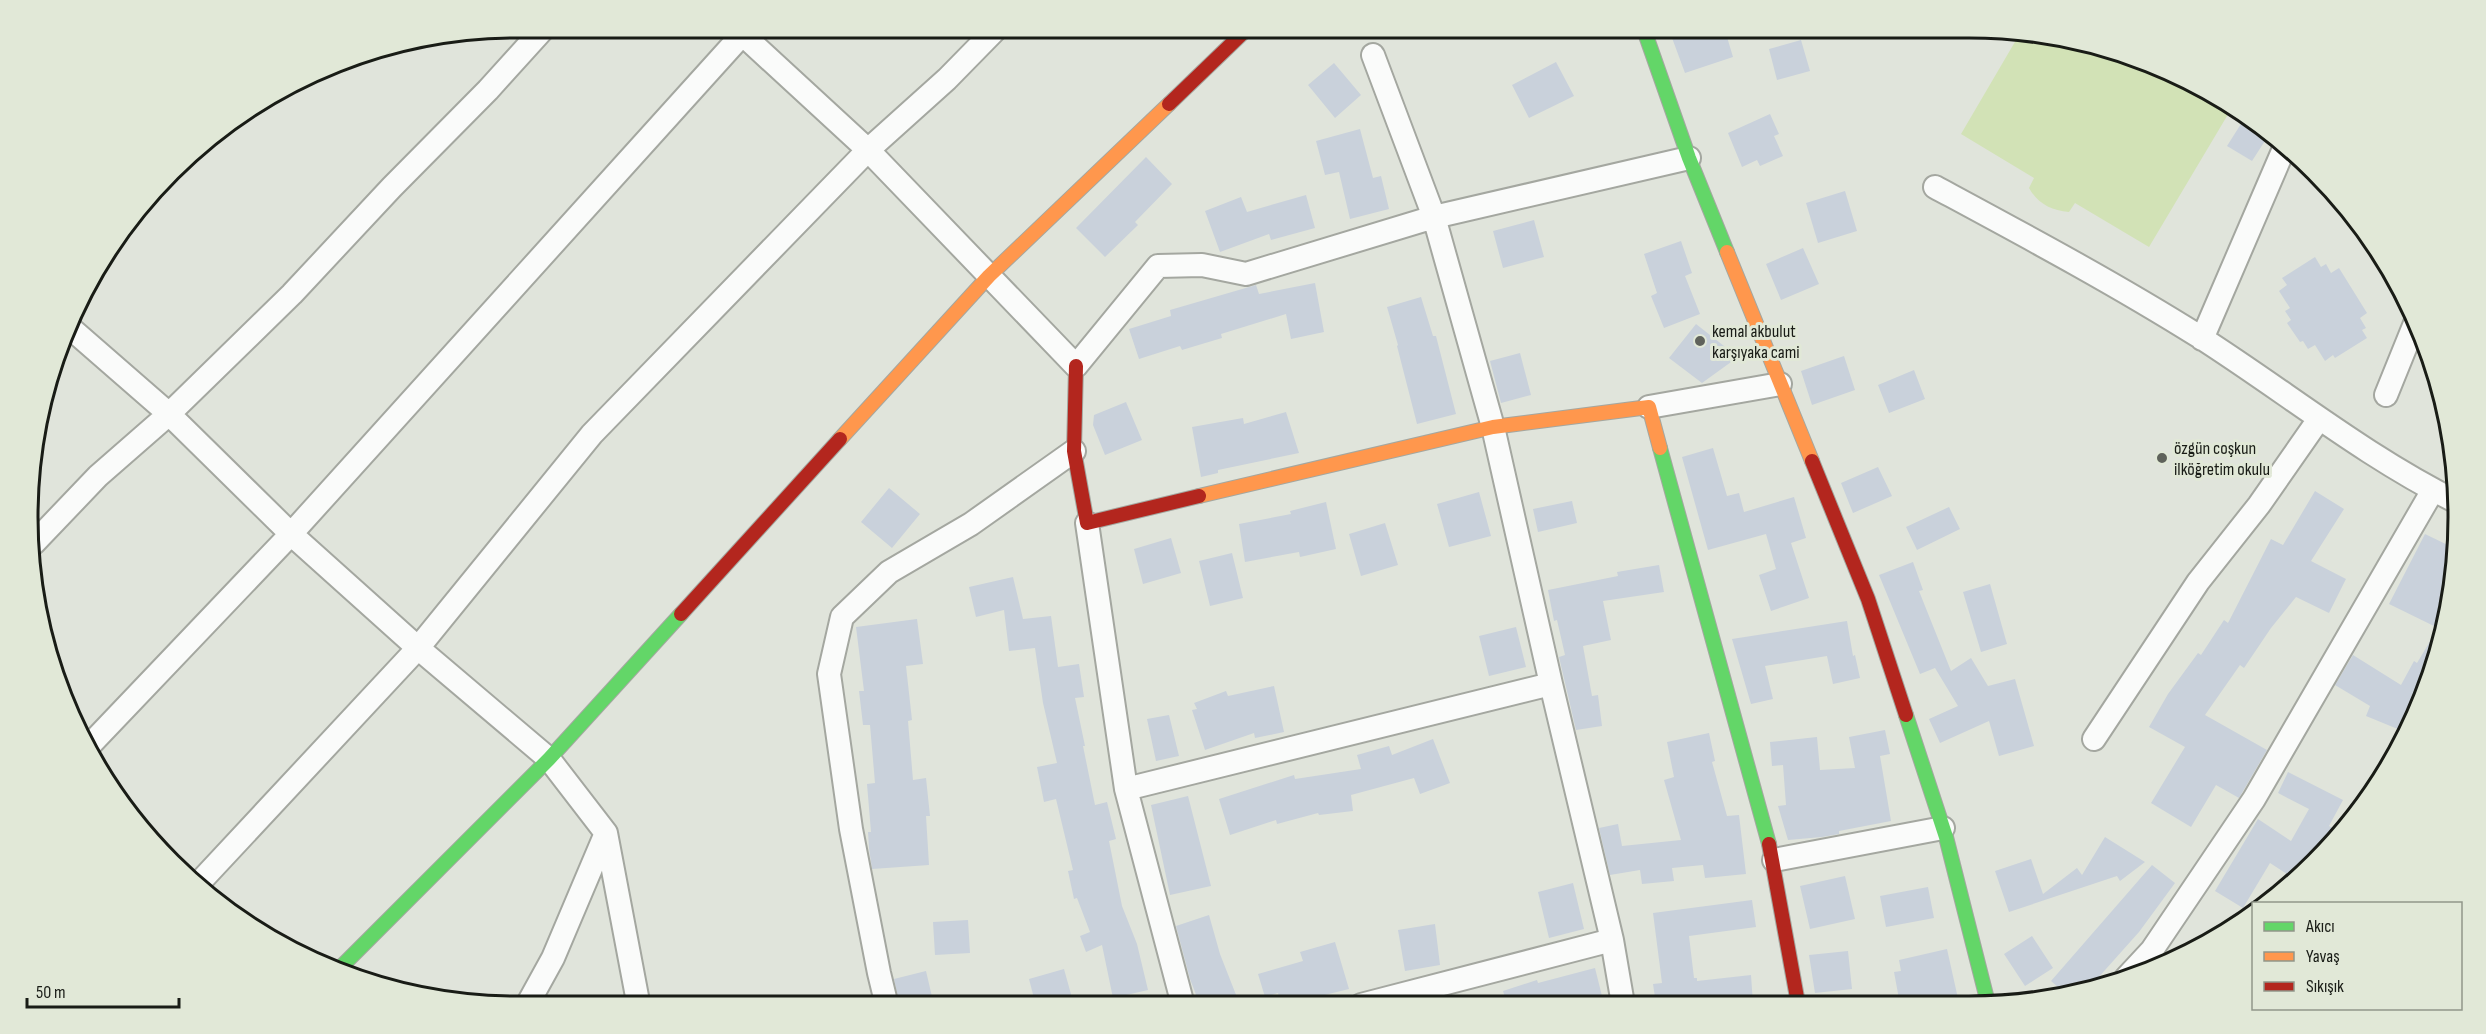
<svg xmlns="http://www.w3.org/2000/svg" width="2486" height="1034" viewBox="0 0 2486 1034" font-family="'Sofia Sans Condensed',sans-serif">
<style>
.green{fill:#d2e2b6}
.building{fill:#c9d1db}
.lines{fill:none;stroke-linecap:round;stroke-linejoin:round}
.street-casing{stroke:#a4a7a0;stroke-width:26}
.fast-casing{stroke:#a4a7a0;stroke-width:16}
.slow-casing{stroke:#a4a7a0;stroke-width:16}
.jam-casing{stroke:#a4a7a0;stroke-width:16}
.street{stroke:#fafbfa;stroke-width:22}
.fast{stroke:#63d668;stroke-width:14}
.slow{stroke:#ff974d;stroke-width:14}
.jam{stroke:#b3261e;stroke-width:14}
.poi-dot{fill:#5f625b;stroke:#e1e8d7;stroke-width:2}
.labels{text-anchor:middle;stroke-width:6;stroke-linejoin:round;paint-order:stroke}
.poi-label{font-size:18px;fill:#191c16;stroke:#e1e8d7;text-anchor:start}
.rim{fill:none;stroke:#191c16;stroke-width:3}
</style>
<rect width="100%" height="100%" fill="#e0e4db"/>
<!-- green -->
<path class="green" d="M2019 35 2126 53 2214 92 2233 106 2149 247 2075 203 2069 212C2051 210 2038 204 2029 188L2034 178 1961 134Z"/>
<!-- building -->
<path class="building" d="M1668 27H1724L1733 57 1685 73Z
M1801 40 1810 71 1777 80 1769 49Z
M1556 62 1574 96 1529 118 1512 85Z
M1334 63 1361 95 1335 118 1308 85Z
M1770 114 1779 134 1774 136 1783 156 1760 166 1757 160 1742 167 1728 133Z
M2246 116 2270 133 2252 161 2227 146Z
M1360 129 1373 178 1381 176 1389 209 1350 219 1339 172 1325 175 1316 141Z
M1146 157 1172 184 1135 222 1138 225 1105 257 1076 228Z
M1845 191 1857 231 1818 243 1806 203Z
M1306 195 1315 228 1271 240 1269 234 1220 252 1205 211 1241 197 1247 212Z
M1534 220 1544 257 1503 268 1493 231Z
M1681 241 1692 273 1685 276 1700 314 1664 328 1651 296 1657 293 1644 254Z
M1803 248 1819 284 1781 300 1766 264Z
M2315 257 2321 267 2326 264 2331 273 2339 268 2367 313 2360 318 2366 328 2362 330 2367 338 2335 358 2333 355 2325 361 2315 345 2308 349 2303 341 2300 342 2287 323 2291 320 2285 311 2290 308 2279 291 2287 285 2282 278Z
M1315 283 1324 332 1291 339 1286 314 1221 334 1222 338 1182 350 1180 346 1139 359 1129 329 1171 316 1170 310 1256 285 1259 294Z
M1421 297 1433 336H1436L1456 414 1417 424 1397 346 1398 345 1387 307Z
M1696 324 1738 357 1702 383 1669 358Z
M1520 353 1531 395 1501 403 1490 361Z
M1844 356 1855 390 1812 405 1801 371Z
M1914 370 1925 399 1889 413 1878 385Z
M1126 402 1142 440 1105 455 1093 425 1094 415Z
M1286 412 1299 453 1218 470V473L1201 477 1192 427 1243 418 1244 424Z
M1713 448 1727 496 1739 493 1744 512 1794 497 1806 538 1791 543 1809 598 1771 611 1759 575 1776 569 1766 534 1708 550 1682 457Z
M1878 467 1892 496 1853 513 1841 483Z
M889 488 920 514 892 548 861 522Z
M2315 491 2344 509 2311 561 2346 579 2329 613 2296 597 2271 628 2244 668 2240 665 2205 715 2267 750 2239 798 2216 785 2191 827 2151 803 2185 747 2149 727 2168 694 2198 653 2201 655 2224 620 2228 623 2271 539 2283 545Z
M1479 492 1491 536 1449 547 1437 504Z
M1572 501 1577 523 1538 532 1533 509Z
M1326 502 1336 549 1300 557 1299 552 1245 562 1239 524 1291 514 1290 511Z
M1949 507 1960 529 1917 550 1906 527Z
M1385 523 1398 565 1361 576 1349 534Z
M2425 534 2456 549 2455 581 2433 674 2405 732 2366 716 2370 706 2335 685 2353 655 2401 685 2414 661 2417 663 2438 628 2389 604Z
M1171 538 1181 573 1143 584 1134 549Z
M1232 553 1243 598 1210 606 1199 561Z
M1913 562 1923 590 1919 591 1951 671 1971 658 1988 686 2015 679 2034 746 1999 756 1989 721 1940 743 1929 719 1958 706 1935 668 1920 674 1879 575Z
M1659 565 1664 592 1603 601 1611 640 1583 646 1592 696 1598 695 1602 726 1576 730 1559 657 1565 655 1557 620 1554 621 1548 590 1618 576 1617 572Z
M1013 577 1023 619 1051 616 1058 667 1079 664 1084 697 1075 698 1085 746H1083L1095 805 1107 802 1116 839 1109 841 1122 906 1137 944 1148 990 1113 998 1102 945 1086 952 1080 936 1090 932 1077 898 1074 899 1068 871 1073 870 1056 799 1044 802 1037 767 1057 763 1043 703 1035 648 1009 651 1004 610 976 617 969 587Z
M1990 584 2007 644 1981 652 1963 592Z
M917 619 923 664 906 666 912 720 908 721 913 780 926 778 930 816H926L929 865 872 869 869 848 868 832H871L867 784 875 783 870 725H863L859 691H864L856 627Z
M1847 621 1853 656 1855 655 1860 678 1833 684 1827 656 1765 666 1773 699 1751 704 1732 639Z
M1516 627 1526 667 1489 676 1479 636Z
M1274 686 1284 732 1255 738 1254 733 1205 750 1192 710 1197 709 1194 703 1226 691 1228 696Z
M1169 715 1179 756 1156 761 1147 719Z
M1885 730 1890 754 1880 756 1891 821 1839 831V834L1822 837 1788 840 1778 806 1786 805 1783 765 1772 766 1770 742 1817 737 1820 770 1855 768 1849 737Z
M1709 733 1715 761 1712 762 1727 816 1739 815 1746 874 1705 878 1703 865 1672 868 1674 881 1642 884 1640 870 1610 875 1599 828 1618 824 1622 846 1681 840 1664 780 1674 777 1667 742Z
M1433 739 1450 783 1420 794 1414 778 1351 795 1353 811 1319 815 1318 813 1277 824 1276 820 1230 835 1219 799 1294 775 1295 779 1361 769 1357 755 1389 746 1392 755Z
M2288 772 2343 800 2329 826 2339 832 2321 852 2316 850 2296 880 2270 863 2243 908 2215 891 2258 819 2291 841 2309 809 2278 793Z
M1188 796 1211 886 1170 895 1151 805Z
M2105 837 2145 862 2120 881 2117 876 2009 912 1995 871 2031 859 2043 894 2077 868 2082 875Z
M2152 865 2175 883 2139 932 2089 988 2066 994 2051 981Z
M1845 876 1855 919 1810 929 1800 886Z
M1573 883 1584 929 1549 938 1538 892Z
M1928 887 1934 918 1886 927 1880 896Z
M1752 900 1756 927 1689 936 1694 978H1697V981L1751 975 1753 1004H1656L1653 984 1662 983 1653 913Z
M1209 915 1220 954 1240 1005H1200L1190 979 1176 926Z
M968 920 970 953 935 955 933 922Z
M1435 924 1440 965 1405 971 1398 930Z
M2032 936 2053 968 2025 986 2004 954Z
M1335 942 1349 989 1284 1005H1281L1278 993 1265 997 1258 974 1303 961 1300 952Z
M1947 949 1959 1003H1910L1909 998 1899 999 1894 972 1901 971 1899 960Z
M1848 951 1852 989 1815 993 1809 955Z
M1595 968 1604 1004H1507L1503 991 1537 980 1538 983Z
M1064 969 1074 1005 1036 1006 1029 979Z
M926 971 933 1001 900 1006 894 979Z"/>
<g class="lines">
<!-- street casing -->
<g class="street-casing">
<path id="street" d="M742 34 868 150 1076 366 1158 266 1202 265 1246 274 1434 217 1689 158
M1373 55 1434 217 1493 427 1551 684 1612 940 1623 1004
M1935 187C2024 235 2114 283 2200 337 2286 392 2366 457 2457 502
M68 326 169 414 291 534 418 648 549 759 606 833 639 1007
M2202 339 2286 144
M2386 395 2416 321
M1649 407 1780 384
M1087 523 1126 789 1183 1005
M34 543 98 476 169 414 292 294 392 187 488 90 545 27
M2094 739 2198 582 2259 505 2319 419
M87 748 291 534 749 27
M1126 789 1551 684
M1774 860 1943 828
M198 884 418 648 592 434 868 150 947 79 998 27
M2126 978 2152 950 2254 799 2433 490
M1361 1005 1612 940
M887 1006 879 973 851 829 829 674 842 617 889 572 971 524 1074 451
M526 1007 553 958 606 833"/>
</g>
<!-- fast casing -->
<g class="fast-casing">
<path id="fast" d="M1643 27 1689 158 1727 252
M1660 448 1769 844
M1906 715 1946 837 1988 1003
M338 970 549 759 681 614"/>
</g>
<!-- slow casing -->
<g class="slow-casing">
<path id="slow" d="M1727 252 1812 461
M840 439 989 276 1169 104
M1199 496 1493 427 1649 407 1660 448"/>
</g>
<!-- jam casing -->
<g class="jam-casing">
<path id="jam" d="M1169 104 1249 27
M1076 366 1074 451 1087 523 1199 496
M1812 461 1868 599 1906 715
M681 614 840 439
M1769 844 1798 1003"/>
</g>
<!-- street -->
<use href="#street" class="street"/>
<!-- fast -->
<use href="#fast" class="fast"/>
<!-- slow -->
<use href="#slow" class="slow"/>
<!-- jam -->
<use href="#jam" class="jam"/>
</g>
<!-- markers -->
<g class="poi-dot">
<circle cx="1700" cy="341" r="6"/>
<circle cx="2162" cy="458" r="6"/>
</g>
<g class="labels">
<!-- poi labels -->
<g class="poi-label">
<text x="1712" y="337">kemal akbulut<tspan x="1712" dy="21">karşıyaka cami</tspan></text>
<text x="2174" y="454">özgün coşkun<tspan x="2174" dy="21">ilköğretim okulu</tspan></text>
</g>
</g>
<!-- crop -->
<path d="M0 0H2486V1034H0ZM517 38H1969A479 479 0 0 1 2448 517V517A479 479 0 0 1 1969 996H517A479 479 0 0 1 38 517V517A479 479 0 0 1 517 38Z" fill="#e1e8d7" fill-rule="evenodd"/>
<path class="rim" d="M517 38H1969A479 479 0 0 1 2448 517V517A479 479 0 0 1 1969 996H517A479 479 0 0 1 38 517V517A479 479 0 0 1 517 38Z"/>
<!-- legend -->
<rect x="2252" y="902" width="210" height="108" fill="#e1e8d7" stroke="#91968a" stroke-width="1.5"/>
<rect x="2264" y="922" width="30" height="9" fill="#63d668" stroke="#91968a" stroke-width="1.5"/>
<text x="2306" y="932" font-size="18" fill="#191c16">Akıcı</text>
<rect x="2264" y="952" width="30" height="9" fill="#ff974d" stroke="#91968a" stroke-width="1.5"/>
<text x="2306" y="962" font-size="18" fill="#191c16">Yavaş</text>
<rect x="2264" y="982" width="30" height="9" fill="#b3261e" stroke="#91968a" stroke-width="1.5"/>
<text x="2306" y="992" font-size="18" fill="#191c16">Sıkışık</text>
<!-- scale -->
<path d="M27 998v9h152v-9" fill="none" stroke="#191c16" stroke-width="3"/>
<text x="36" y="998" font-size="18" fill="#191c16" stroke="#e1e8d7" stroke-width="4.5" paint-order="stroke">50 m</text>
</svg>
